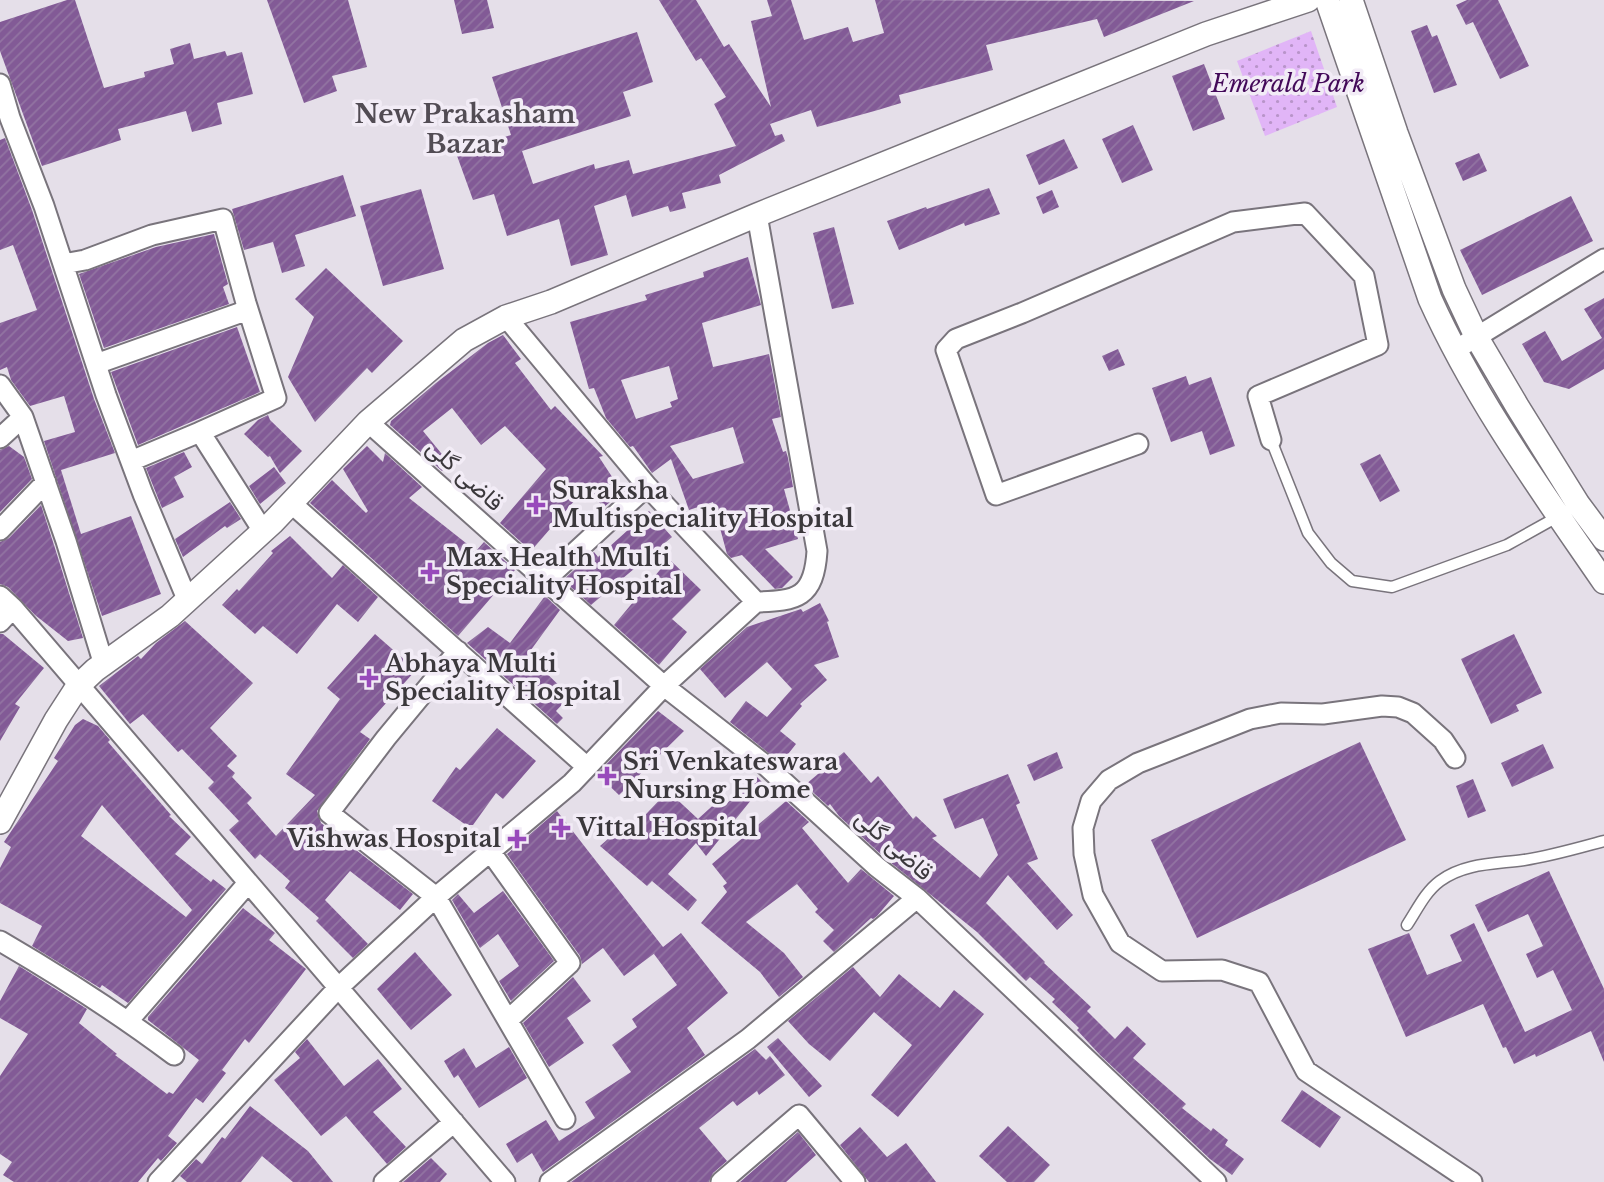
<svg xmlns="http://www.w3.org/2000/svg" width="1604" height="1182" viewBox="0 0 1604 1182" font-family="'Libre Baskerville',Vazirmatn,serif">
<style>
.park{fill:url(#park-dots)}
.building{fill:url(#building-hatch);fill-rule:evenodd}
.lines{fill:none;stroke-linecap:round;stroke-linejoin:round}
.service-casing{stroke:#79747c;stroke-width:13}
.minor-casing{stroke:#79747c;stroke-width:23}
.tertiary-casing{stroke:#79747c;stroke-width:26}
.service{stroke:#fff;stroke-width:10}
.minor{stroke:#fff;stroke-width:19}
.tertiary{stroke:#fff;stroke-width:23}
.poi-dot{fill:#984abb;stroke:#f2ecf6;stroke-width:2.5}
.labels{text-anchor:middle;stroke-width:7;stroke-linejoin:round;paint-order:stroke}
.park-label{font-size:24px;font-style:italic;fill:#430959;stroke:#f2ecf6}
.street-label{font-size:24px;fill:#3b383c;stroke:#f2ecf6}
.poi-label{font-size:24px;font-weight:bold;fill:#3b383c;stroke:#f2ecf6;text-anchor:start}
.neighbourhood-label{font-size:26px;font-weight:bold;fill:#524c54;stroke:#f2ecf6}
</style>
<defs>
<pattern id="park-dots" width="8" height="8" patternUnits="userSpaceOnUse" patternTransform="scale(1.75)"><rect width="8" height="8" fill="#e1b5f7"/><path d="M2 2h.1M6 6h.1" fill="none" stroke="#b894c9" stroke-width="1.8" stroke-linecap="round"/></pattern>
<pattern id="building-hatch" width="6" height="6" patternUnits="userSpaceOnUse" patternTransform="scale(1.75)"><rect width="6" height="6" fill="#825a96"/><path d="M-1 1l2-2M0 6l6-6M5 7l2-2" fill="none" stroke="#9274a2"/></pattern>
</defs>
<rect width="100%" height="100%" fill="#e5dfe9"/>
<!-- park -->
<path class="park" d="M1311 31 1337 107 1265 136 1237 61Z"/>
<!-- building -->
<path class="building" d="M67 0H75L104 88 145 77 144 72 174 64 170 49 190 43 194 59 225 51 227 56 242 52 253 94 217 103 222 124 192 132 186 111 118 129 121 140 42 166 0 51V22Z
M267 0H348L367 67 332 76 337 91 304 103Z
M454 0H487L494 28 462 34Z
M659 0H696L724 47 729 44 771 107 751 21 772 16 767 0H791L804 40 848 27 853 42 884 33 875 0 1194 1 1104 37 1097 19 986 45 993 70 899 95 901 103 878 110 817 127 811 110 770 124 775 136 782 134 785 141 719 175 721 183 682 193 686 208 670 212 668 206 632 217 626 195 594 206 608 255 571 266 559 219 507 236 494 194 473 200 456 153 511 135 492 77 637 32 653 82 623 92 631 116 522 151 533 184 594 164 595 169 629 160 633 174 736 146 714 104 726 97 701 58 696 61Z
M1467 0H1498L1529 66 1500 79 1473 22 1466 25 1456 5Z
M1427 25 1432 37 1437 35 1457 85 1434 93 1411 31Z
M1204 64 1225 119 1193 131 1172 76Z
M1133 125 1153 170 1122 183 1102 139Z
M5 138 32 210 94 399 115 453 61 470 81 534 131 516 161 594 102 616 44 441 75 432 64 396 30 406 11 380 7 367 0 370V323L37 310 13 245 0 250V140Z
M1064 139 1078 168 1039 185 1026 155Z
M1479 153 1487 171 1463 181 1455 163Z
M343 175 356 216 295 235 305 266 282 273 273 242 244 250 232 209Z
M989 188 1000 214 965 226 964 223 899 250 887 221 926 207 927 209Z
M421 189 444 269 383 286 360 206Z
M1052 190 1059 207 1043 214 1036 197Z
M1571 196 1593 241 1482 295 1460 250Z
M834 227 854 304 832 309 813 233Z
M214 234 228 284 223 287 229 304 104 348 79 274 156 247Z
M748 257 761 305 702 323 713 367 769 354 781 417 772 419 783 452 786 451 788 458 793 487 784 489 798 539 765 549 793 577 782 588 775 589 742 555 731 558 727 554 713 502 689 510 671 459 652 473 633 446 630 447 606 418 594 388 589 389 570 322 647 300 645 295 704 277 703 272ZM669 366 678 399 670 402 672 407 636 419 621 380ZM733 427 744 463 693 479 670 446Z
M326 268 403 341 372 373 367 368 315 422 288 377 314 317 295 299Z
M1604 298V369L1569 389 1544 382 1522 344 1545 331 1562 361 1602 338 1584 309Z
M237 327 260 392 138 445 111 372Z
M503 335 521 359 515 363 551 410 555 406 603 456 599 457 622 492 603 508 588 485 531 551 500 523 546 469 505 426 481 445 452 408 423 431 450 464 442 471 390 425 391 421 436 383 488 343Z
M1118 349 1125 365 1109 371 1102 356Z
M1186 376 1189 385 1211 377 1235 446 1210 455 1202 431 1171 442 1152 388Z
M268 415 270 420 302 451 280 473 270 456 268 457 244 434 258 420Z
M9 446 24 457 32 479 0 512V450Z
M367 446 383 462 385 453 422 487 409 498 476 551 484 542 515 570 458 636 310 503 332 480 366 513 368 511 343 469Z
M184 452 192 467 174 477 184 497 162 508 146 468Z
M1380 454 1400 491 1380 502 1360 464Z
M274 467 286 483 260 504 249 486Z
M230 502 241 519 227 528 225 526 183 557 175 539Z
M41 505 54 545 83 638 68 641 35 615 8 587 0 584V542L9 538Z
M649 511 672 537 591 605 563 580 594 552 598 557Z
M290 536 332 578 343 565 378 597 358 622 337 604 297 654 263 626 255 634 222 605 237 589 239 591 273 553 271 551Z
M669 559 701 590 672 619 687 632 659 665 614 625Z
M545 596 560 610 528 654 541 663 539 666 570 696 556 711 563 718 557 724 467 643 488 627 510 643Z
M820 603 829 621 827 622 839 657 814 665 827 680 800 704 802 706 780 731 796 744 781 763 730 722 746 701 767 717 792 689 767 662 725 698 700 669 747 627 801 609 803 612Z
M185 621 253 683 210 728 237 756 227 766 235 773 232 777 252 798 247 803 276 836 315 795 286 774 340 699 327 688 375 634 416 670 360 732 370 739 317 811 321 823 413 894 400 910 350 871 325 900 368 944 353 958 316 921 319 918 285 888 290 881 260 854 255 859 229 830 239 821 208 788 214 782 182 749 178 752 143 714 130 724 99 686 138 656 141 659 156 643Z
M0 634H3L44 668 15 704 20 707 0 741Z
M1514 634 1542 693 1516 705 1519 711 1491 724 1461 659Z
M658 711 684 731 619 795 597 774Z
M83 719 98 726 110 740 108 742 171 815 169 816 191 837 175 854 211 882 213 879 226 889 128 1003 102 985 100 988 32 946 42 926 0 903V868L11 847 4 842 58 761 54 758 75 725ZM102 805 192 910 186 917 81 836Z
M497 728 536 761 503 799 496 793 473 825H466L432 801 456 767 460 770Z
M1360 742 1406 840 1197 938 1151 840Z
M1543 744 1554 768 1512 787 1501 763Z
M844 752 871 783 878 776 913 819 916 816 937 836 932 838 980 878 998 855 983 818 955 829 943 799 1008 774 1020 803 1016 805 1038 859 1027 863 1073 915 1057 930 1008 875 986 903 1045 962 1044 963 1091 1007 1087 1011 1115 1039 1127 1026 1146 1044 1133 1058 1186 1104 1182 1108 1211 1131 1213 1128 1228 1140 1225 1145 1244 1159 1232 1175 1210 1159 1100 1055 1077 1030 1079 1028 1052 1002 1055 999 1030 977 1026 981 977 932 885 858 839 816 830 804 828 806 805 785Z
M1057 752 1063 768 1034 781 1027 765Z
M757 777 764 784 706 856 696 843 668 874 697 900 688 911 652 881 647 886 600 846 617 831 621 835 626 830 628 833 668 791 698 819 720 799 725 805Z
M1473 779 1486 811 1468 818 1456 786Z
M786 801 809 822 802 828 848 883 861 869 894 896 877 916 873 919 871 918 834 952 823 941 834 930 815 912 818 909 797 884 746 922 784 953 803 977 779 997 760 972 701 923 727 892 723 886 727 883 712 864Z
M557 811 663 947 681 933 728 993 687 1028 705 1055 543 1172 532 1153 517 1163 506 1144 546 1120 559 1141 595 1118 585 1102 631 1072 612 1045 637 1027 632 1019 677 985 654 954 655 953 624 976 603 948 582 964 580 956 507 854Z
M1549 871 1604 989V1062L1591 1031 1536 1057 1535 1054 1514 1064 1506 1047 1503 1048 1483 1004 1406 1037 1368 949 1409 933 1427 975 1462 961 1450 935 1474 923 1525 1032 1572 1010 1553 970 1537 978 1526 954 1543 946 1528 914 1488 932 1475 905Z
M503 891 554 961 511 1001 499 981 519 966 498 934 480 948 452 900 458 894 474 913Z
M243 908 275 933 269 940 306 969 249 1043 245 1039 222 1070 226 1073 203 1103 196 1098 168 1136 177 1143 161 1161 158 1158 138 1182H14L3 1175 12 1162 0 1154V1076L28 1034 0 1018V1001L19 966 87 1009 79 1023 117 1054 115 1055 167 1094 169 1092 173 1094 199 1060 148 1020V1017Z
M415 952 452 995 411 1030 377 989Z
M853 967 880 997 899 974 940 1008 954 990 984 1014 898 1117 871 1095 912 1045 874 1012 830 1061 809 1044 788 1021Z
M573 977 591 1001 567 1018 584 1043 549 1067 523 1023Z
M778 1038 822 1086 809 1097 767 1047Z
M307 1039 344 1086 378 1059 402 1089 373 1112 406 1147 387 1164 346 1116 321 1136 274 1080 300 1058 295 1052Z
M509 1047 527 1078 479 1108 458 1075 454 1078 444 1061 464 1048 476 1068Z
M755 1049 766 1060 770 1056 785 1075 759 1095 757 1091 737 1106 733 1101 699 1128 727 1161 713 1173 709 1182H571Z
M1302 1090 1341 1117 1320 1148 1281 1121Z
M250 1106 308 1151 333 1182H293L262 1156 241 1182H187L180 1176 196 1159 202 1164 222 1137 225 1139Z
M1008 1126 1050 1165 1034 1182H1007L979 1156Z
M860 1127 887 1157 906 1143 936 1182H869L840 1145Z
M798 1132 816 1155 786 1182H740Z
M431 1158 447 1174 440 1182H403Z"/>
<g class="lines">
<!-- service casing -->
<g class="service-casing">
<path id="service" d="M1271 440 1308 533 1331 563 1352 581 1392 587 1507 545 1559 516
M1407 925C1417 910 1425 892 1440 881 1464 863 1495 864 1524 860 1551 856 1578 848 1604 841"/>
</g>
<!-- minor casing -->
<g class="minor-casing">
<path id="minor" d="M0 84 10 118 44 206 106 395 143 494 187 599
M63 264 85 260 152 235 223 219 246 303 276 398 200 432 263 531
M1465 344 1604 259
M96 364 248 310
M0 385 23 417 66 541 104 665
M368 422 664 686 764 764 877 867 917 898 1216 1182
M0 438 23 417
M1138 444 996 495 946 350 956 339 1022 313 1233 222 1305 213 1364 276 1378 345 1258 396 1271 440
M131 461 200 432
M291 503 587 767
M0 530 46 482
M545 580 647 486
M0 596 13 608 505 1182
M756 602C797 601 814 598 817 551L757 215
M0 622 13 608
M458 651 386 738 329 813 436 897 565 1119
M1455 758 1443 740 1413 713 1398 707 1382 706 1323 714 1281 713 1250 719 1138 763 1109 780 1091 801 1083 828 1084 854 1093 895 1120 943 1162 971 1222 970 1259 982 1306 1071 1472 1182
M490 851 570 963 508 1020
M0 941C60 976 118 1013 174 1055
M128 1021 248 883
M158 1182 338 988 436 897 572 783 664 686 756 602 647 486 506 317
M384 1182 454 1122
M550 1182 748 1039 917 898
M721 1182 799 1115 855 1182"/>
</g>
<!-- tertiary casing -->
<g class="tertiary-casing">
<path id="tertiary" d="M1327 0 1430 299C1476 401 1541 490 1604 582
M1351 0 1396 133 1454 289 1477 338 1517 406 1578 504 1604 539
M0 822 56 720 78 686 95 670 170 616 272 523 368 422 464 340 506 317 551 302 757 215 1206 34 1308 0"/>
</g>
<!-- service -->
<use href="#service" class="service"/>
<!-- minor -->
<use href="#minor" class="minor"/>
<!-- tertiary -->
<use href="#tertiary" class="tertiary"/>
</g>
<!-- markers -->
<g class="poi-dot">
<path d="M532.5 494.5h7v7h7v7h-7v7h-7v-7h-7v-7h7z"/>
<path d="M426.5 561.5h7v7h7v7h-7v7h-7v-7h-7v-7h7z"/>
<path d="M365.5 667.5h7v7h7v7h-7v7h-7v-7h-7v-7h7z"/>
<path d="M603.5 765.5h7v7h7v7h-7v7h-7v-7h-7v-7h7z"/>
<path d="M557.5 817.5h7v7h7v7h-7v7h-7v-7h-7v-7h7z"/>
<path d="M513.5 828.5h7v7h7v7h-7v7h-7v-7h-7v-7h7z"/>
</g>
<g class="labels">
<!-- park labels -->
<g class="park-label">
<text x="1288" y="92">Emerald Park</text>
</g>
<!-- street labels -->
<g class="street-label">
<text transform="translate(465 475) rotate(42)" y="8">قاضی گلی</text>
<text transform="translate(894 845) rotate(41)" y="8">قاضی گلی</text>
</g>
<!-- poi labels -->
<g class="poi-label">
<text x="552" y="499">Suraksha<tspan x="552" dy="28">Multispeciality Hospital</tspan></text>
<text x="446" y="566">Max Health Multi<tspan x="446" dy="28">Speciality Hospital</tspan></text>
<text x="385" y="672">Abhaya Multi<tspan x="385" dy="28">Speciality Hospital</tspan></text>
<text x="623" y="770">Sri Venkateswara<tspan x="623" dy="28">Nursing Home</tspan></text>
<text x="577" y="836">Vittal Hospital</text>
<text x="501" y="847" text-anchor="end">Vishwas Hospital</text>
</g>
<!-- neighbourhood labels -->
<g class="neighbourhood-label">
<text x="465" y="123">New Prakasham<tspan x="465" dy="30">Bazar</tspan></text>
</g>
</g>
</svg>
